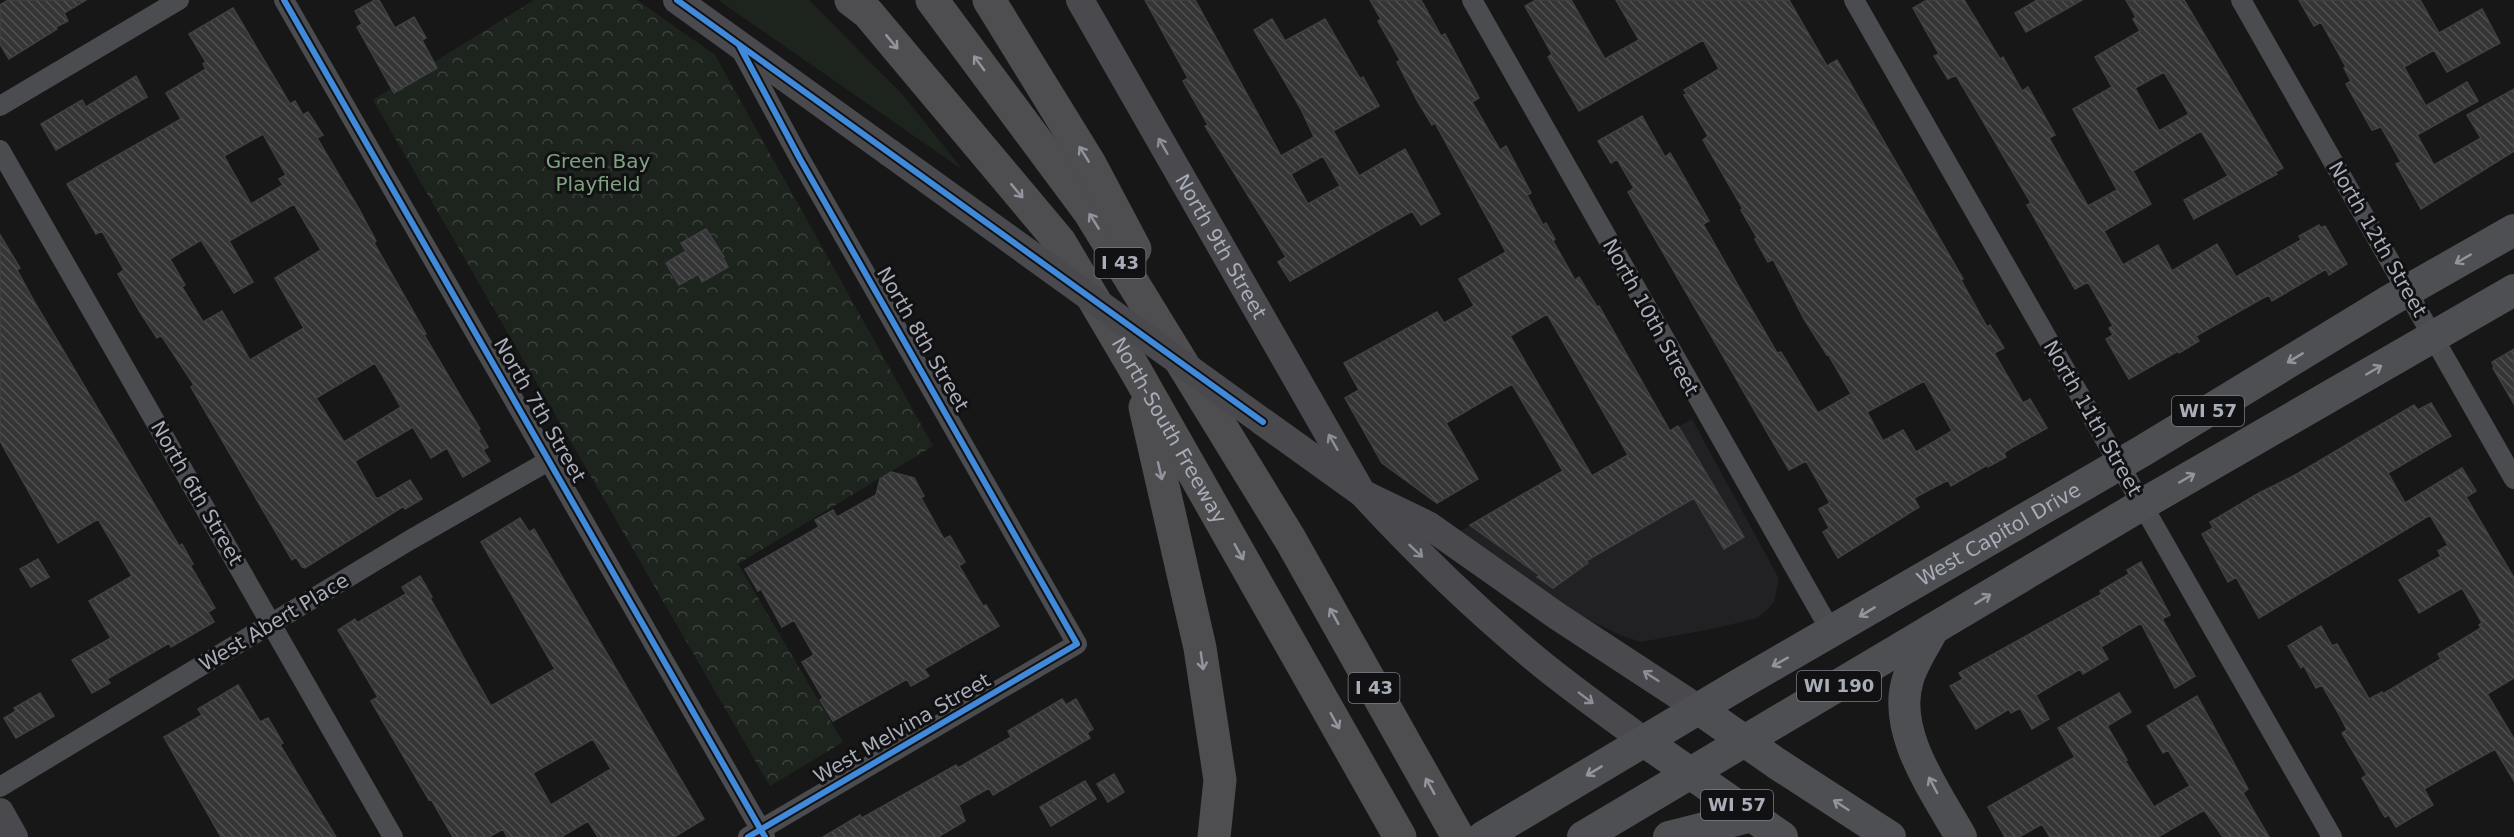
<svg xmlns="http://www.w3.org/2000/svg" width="2514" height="837" viewBox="0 0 2514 837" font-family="'DejaVu Sans',sans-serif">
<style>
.built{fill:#212123}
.grass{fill:#1d241e}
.park{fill:url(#park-crowns)}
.building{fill:url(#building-back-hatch);stroke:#3f4043;stroke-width:1.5;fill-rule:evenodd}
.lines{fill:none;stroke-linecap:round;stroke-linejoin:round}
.street{stroke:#4b4c50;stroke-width:20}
.secondary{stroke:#4a4a4e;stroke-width:28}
.primary{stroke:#4d4f52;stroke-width:32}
.highway{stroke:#4e4e51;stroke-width:33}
.secondary-bridge{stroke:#4a4a4e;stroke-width:28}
.cycleway-casing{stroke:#111113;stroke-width:10}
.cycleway{stroke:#408adc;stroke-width:6}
.oneway{stroke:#92959e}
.oneway2{stroke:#8c8f98}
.oneway3{stroke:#91969e}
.labels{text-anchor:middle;stroke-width:6;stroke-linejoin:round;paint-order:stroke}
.shield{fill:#111113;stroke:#7b7e86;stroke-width:1.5}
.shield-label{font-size:18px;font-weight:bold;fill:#a8adb8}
.park-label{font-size:20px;fill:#7fa381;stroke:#111113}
.street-label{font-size:20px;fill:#a8adb8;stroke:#111113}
</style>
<defs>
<pattern id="park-crowns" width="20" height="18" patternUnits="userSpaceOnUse" patternTransform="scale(1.5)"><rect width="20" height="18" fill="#1d241e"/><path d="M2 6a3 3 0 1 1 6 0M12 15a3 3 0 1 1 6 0" fill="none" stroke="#3b413d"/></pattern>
<pattern id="building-back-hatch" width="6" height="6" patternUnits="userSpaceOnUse" patternTransform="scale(1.5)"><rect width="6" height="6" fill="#353536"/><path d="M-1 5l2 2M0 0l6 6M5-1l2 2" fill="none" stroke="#4f5051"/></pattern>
</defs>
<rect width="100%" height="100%" fill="#171717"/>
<!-- built -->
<path class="built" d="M1692 419 1776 573 1779 580 1774 602 1765 612 1757 618 1717 628 1641 642 1622 636 1577 614 1459 532 1542 483 1552 500Z"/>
<!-- grass -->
<path class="grass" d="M718 0H809L903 95 963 170Z"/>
<!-- park -->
<path class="park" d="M534 0H637L715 55 933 446 738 564 843 742 770 786 373 100Z"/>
<!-- building -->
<path class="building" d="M8 0H86L64 13 68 21 56 27 57 29 9 59 0 44V5Z
M375 0H379L395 28 414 17 426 38 422 40 437 68 394 93 357 27 362 24 355 11Z
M1145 0H1195L1281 156 1314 137 1301 109 1254 30 1272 19 1285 41 1325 19 1360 79 1363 77 1379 106 1333 131 1359 176 1405 149 1440 214 1421 225 1412 211 1290 281 1278 262 1286 257 1205 126 1208 125 1183 81 1188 78ZM1323 156 1340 186 1308 204 1291 174Z
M1370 0H1421L1441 36 1445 34 1479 98 1472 102 1500 150 1506 146 1531 193 1527 195 1543 225 1546 223 1555 239 1553 241 1575 280 1579 277 1597 307 1599 306 1670 431 1678 426 1744 537 1724 549 1694 498 1586 561 1588 563 1553 588 1537 577 1539 575 1470 525 1563 471 1512 384 1446 423 1478 479 1437 503 1382 463 1345 398 1359 390 1344 363 1437 312 1444 323 1474 306 1459 279 1506 252 1435 123 1432 125 1418 102 1397 62 1400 60 1378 21 1381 19ZM1547 314 1628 455 1592 476 1510 336Z
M1536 0H1571L1605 59 1639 40 1616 0H1789L1827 66 1837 60 1963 279 1961 280 1987 327 1990 325 2004 348 1994 353 2023 403 2030 399 2047 428 2013 447 2004 453 2006 457 1988 467 1987 465 1951 486 1948 480 1914 498 1919 507 1838 558 1823 532 1829 528 1819 509 1830 503 1806 461 1789 470 1628 192 1634 188 1617 159 1611 163 1598 141 1642 116 1665 157 1670 153 1677 165 1709 221 1703 224 1740 289 1777 353 1781 352 1818 413 1851 394 1828 354 1827 355 1804 319 1773 259 1768 262 1755 239 1757 238 1741 210 1743 209 1703 140 1708 136 1684 95 1687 94 1684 90 1719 69 1703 40 1579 111 1548 57 1552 54 1525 6ZM1924 381 1952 431 1916 452 1903 430 1883 441 1867 412Z
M1927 0H1964L2000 59 2003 57 2022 91 2028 87 2055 135 2049 138 2088 206 2117 190 2073 109 2112 87 2095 57 2140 31 2133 19 2136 17 2126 0H2184L2283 168 2275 172 2277 174 2194 219 2184 200 2228 176 2201 131 2133 171 2151 204 2104 231 2123 265 2158 245 2172 271 2217 244 2236 277 2301 240 2299 236 2319 225 2321 228 2325 226 2347 264 2329 275 2326 269 2272 301 2269 295 2261 299 2196 336 2199 341 2179 353 2178 351 2129 379 2106 339 2113 335 2109 328 2113 326 2088 282 2075 289 2027 205 2031 203 1956 75 1948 79 1934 56 1939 54 1913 8ZM2164 72 2189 114 2159 131 2135 88Z
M2037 0H2082L2026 32 2015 13Z
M2299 0H2420L2439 33 2482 9 2500 43 2447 72 2434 50 2404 67 2426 106 2467 82 2478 101 2417 135 2434 165 2481 138 2467 115 2514 89V151L2421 209 2396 164 2401 162 2381 127 2372 130 2346 84 2351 81 2344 68 2346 67 2321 22 2314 26Z
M233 8 290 104 295 101 303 115 308 112 323 135 317 138 359 209 376 241 374 243 426 334 424 335 480 429 478 430 488 447 483 450 490 461 463 477 447 448 431 458 413 427 355 461 376 498H379L410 480 422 499 405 509 404 506 305 568 302 567 296 557 292 560 191 387 194 385 161 335 157 338 140 312 118 274 124 270 102 231 96 234 67 184 181 119 166 93 206 69 203 64 206 62 189 34ZM263 134 286 175 279 179 283 185 251 204 224 156ZM294 204 321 250 275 278 304 328 250 360 222 311 203 322 182 287 185 285 170 259 201 240 234 293 253 282 229 241ZM375 363 401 407 344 442 316 398Z
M136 76 147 97 56 150 41 124 82 100 86 107Z
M706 229 724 257 723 258 728 267 702 282 698 274 679 285 666 263 686 251 681 243Z
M0 235 20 268 17 270 35 303 179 546 182 544 193 564 190 565 215 608 208 612 214 622 171 647 169 643 107 679 110 683 92 693 72 660 111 638 89 601 132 576 98 519 58 543 0 441Z
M2514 349V404L2493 368 2494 367 2492 362Z
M2431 403 2451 436 2388 473 2405 503 2462 468 2476 491 2466 497 2514 578V678L2487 694 2514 739V781L2495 749 2424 789 2433 805 2396 827 2389 815 2385 817 2362 778 2367 775 2342 733 2347 730 2340 716 2322 685 2316 688 2304 666 2301 668 2288 646 2321 626 2332 646 2337 644 2369 699 2382 692 2383 694 2441 659 2438 654 2481 628 2479 625 2482 623 2462 588 2419 613 2399 580 2441 556 2438 551 2448 545 2430 515 2259 618 2236 577 2228 582 2202 534 2213 528 2210 522 2259 493 2297 474 2414 405 2418 410Z
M891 472 914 478 924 496 921 498 944 539 950 536 965 562 959 566 983 606 986 605 999 626 924 669 929 676 911 686 907 679 833 721 820 700 823 698 802 662 814 655 794 620 782 627 761 589 758 591 745 569 819 527 815 520 833 510 837 517 876 495 880 479Z
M520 518 529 532 534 529 704 819 674 837H598L588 821 561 837H507L503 829 489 837H453L431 799 429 800 371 701 378 697 338 630 355 619 357 623 406 594 402 587 420 576 432 597 430 598 491 706 555 669 481 542ZM593 739 611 769 551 805 533 773Z
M38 559 49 577 31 587 20 569Z
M2141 562 2170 615 2162 619 2195 676 2175 688 2141 623 2101 647 2108 659 2083 674 2080 669 2036 695 2049 719 2032 729 2020 708 2011 713 2009 709 1976 729 1950 686 1963 679 1959 673 2102 594 2100 591 2129 574 2127 570Z
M238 685 260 722 268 718 283 743 280 745 336 837H221L164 737 202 715 198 709Z
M40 693 54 716 16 738 4 718 16 711 14 708Z
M2119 693 2131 712 2107 726 2127 760 2125 761 2154 807 2190 786 2168 750 2163 753 2147 726 2197 696 2248 789 2243 793 2269 837H2223L2204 810 2158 837H2050L2042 824 2019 837H2005L1988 807 2075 757 2058 728Z
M1062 699 1066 705 1076 699 1093 729 1087 733 1090 738 993 795 989 788 959 805 965 821 938 837H823L860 815 862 818 956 765 958 768 1011 737 1008 731Z
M1114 774 1124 792 1108 802 1097 784Z
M1085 781 1096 799 1051 826 1040 807Z"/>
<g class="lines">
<!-- street -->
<path class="street" d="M284 0 765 837
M1472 0 1832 633
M1854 0 2332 837
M2241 0 2514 479
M741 50 800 159 1077 644 748 837
M0 106 179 0
M0 150 393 837
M0 787 410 540 550 460"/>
<!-- secondary -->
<g class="secondary">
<path d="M677 0 890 153"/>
<path id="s1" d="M1080 0 1362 493C1417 553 1475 609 1538 661 1572 689 1609 715 1644 741"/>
<path d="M1263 422 1362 493 1428 525 1557 616 1699 709"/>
<path d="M0 812 14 837"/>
</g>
<!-- primary -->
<g class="primary">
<path d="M1933 629C1925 645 1913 662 1908 679 1891 732 1936 792 1961 837"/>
<path d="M1699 709 1776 763 1890 837"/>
<path d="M1644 741 1782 837"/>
<path id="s2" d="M1483 837 1740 684 2144 450 2389 301 2514 230"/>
<path d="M1583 837 2143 504 2514 290"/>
<path d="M1669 837 1752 816"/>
</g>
<!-- highway -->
<g class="highway">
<path id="s3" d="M851 0 868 13 1060 242 1137 373 1400 837"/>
<path d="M932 0 1090 213 1290 539 1458 837"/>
<path d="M989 0 1090 164 1135 249"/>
<path d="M1145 407 1200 648 1220 780 1214 837"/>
</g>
<!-- secondary-bridge -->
<path class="secondary-bridge" d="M890 153 1263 422"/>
<!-- cycleway casing -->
<g class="cycleway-casing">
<path id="cycleway" d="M284 0 765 837
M677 0 1263 422
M739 45 800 159 1077 644 748 837"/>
</g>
<!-- cycleway -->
<use href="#cycleway" class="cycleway"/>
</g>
<!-- one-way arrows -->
<defs><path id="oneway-shaft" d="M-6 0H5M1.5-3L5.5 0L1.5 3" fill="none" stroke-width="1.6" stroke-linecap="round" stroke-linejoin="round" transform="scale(1.5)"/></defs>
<g class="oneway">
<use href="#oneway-shaft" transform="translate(892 42) rotate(50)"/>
<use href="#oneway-shaft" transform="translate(979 63) rotate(-126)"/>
<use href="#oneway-shaft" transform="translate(1084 154) rotate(-122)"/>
<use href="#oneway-shaft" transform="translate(1017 191) rotate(50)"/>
<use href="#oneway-shaft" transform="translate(1094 221) rotate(-122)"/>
<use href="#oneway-shaft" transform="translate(1160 471) rotate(77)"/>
<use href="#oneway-shaft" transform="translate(1239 552) rotate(61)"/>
<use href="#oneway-shaft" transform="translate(1334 616) rotate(-119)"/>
<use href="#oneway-shaft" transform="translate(1202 661) rotate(82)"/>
<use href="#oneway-shaft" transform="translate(1335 721) rotate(61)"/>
<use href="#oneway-shaft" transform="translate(1430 786) rotate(-119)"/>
</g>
<g class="oneway2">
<use href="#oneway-shaft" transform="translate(1163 146) rotate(-120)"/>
<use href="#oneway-shaft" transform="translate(1333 442) rotate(-120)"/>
<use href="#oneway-shaft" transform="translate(1416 551) rotate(43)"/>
<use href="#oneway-shaft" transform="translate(1651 676) rotate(-147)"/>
<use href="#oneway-shaft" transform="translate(1586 698) rotate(37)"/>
</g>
<g class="oneway3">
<use href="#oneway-shaft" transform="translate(2463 259) rotate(150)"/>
<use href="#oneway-shaft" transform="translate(2295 358) rotate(149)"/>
<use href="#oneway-shaft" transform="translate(2374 370) rotate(-30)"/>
<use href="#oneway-shaft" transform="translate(2187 478) rotate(-30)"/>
<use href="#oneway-shaft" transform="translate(1983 599) rotate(-31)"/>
<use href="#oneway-shaft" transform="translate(1867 612) rotate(149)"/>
<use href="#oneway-shaft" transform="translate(1780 662) rotate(151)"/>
<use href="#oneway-shaft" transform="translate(1594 771) rotate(149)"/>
<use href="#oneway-shaft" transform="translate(1933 785) rotate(-118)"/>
<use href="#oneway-shaft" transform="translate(1841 805) rotate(-147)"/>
</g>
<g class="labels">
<!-- shield labels -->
<g class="shield">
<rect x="1094.5" y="248" width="51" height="30" rx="4.5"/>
<rect x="2172" y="396" width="72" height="30" rx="4.5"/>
<rect x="1797" y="671" width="84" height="30" rx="4.5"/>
<rect x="1348.5" y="673" width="51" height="30" rx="4.5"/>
<rect x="1701" y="790" width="72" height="30" rx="4.5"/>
</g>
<g class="shield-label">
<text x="1120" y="269">I 43</text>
<text x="2208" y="417">WI 57</text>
<text x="1839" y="692">WI 190</text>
<text x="1374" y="694">I 43</text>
<text x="1737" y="811">WI 57</text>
</g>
<!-- park labels -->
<g class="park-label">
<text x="598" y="168">Green Bay<tspan x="598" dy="23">Playfield</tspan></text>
</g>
<!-- street labels -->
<g class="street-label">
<text transform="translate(2378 239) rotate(60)" y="7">North 12th Street</text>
<text dy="7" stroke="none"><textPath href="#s1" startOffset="284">North 9th Street</textPath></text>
<text transform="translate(1651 317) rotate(61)" y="7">North 10th Street</text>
<text transform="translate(923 339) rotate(60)" y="7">North 8th Street</text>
<text transform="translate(540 410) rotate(60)" y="7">North 7th Street</text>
<text transform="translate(2093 418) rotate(60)" y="7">North 11th Street</text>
<text dy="7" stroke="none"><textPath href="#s3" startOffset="538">North-South Freeway</textPath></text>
<text transform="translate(197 493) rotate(60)" y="7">North 6th Street</text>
<text dy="7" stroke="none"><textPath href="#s2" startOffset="598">West Capitol Drive</textPath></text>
<text transform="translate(274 622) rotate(-31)" y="7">West Abert Place</text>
<text transform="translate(902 728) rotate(-30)" y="7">West Melvina Street</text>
</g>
</g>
</svg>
